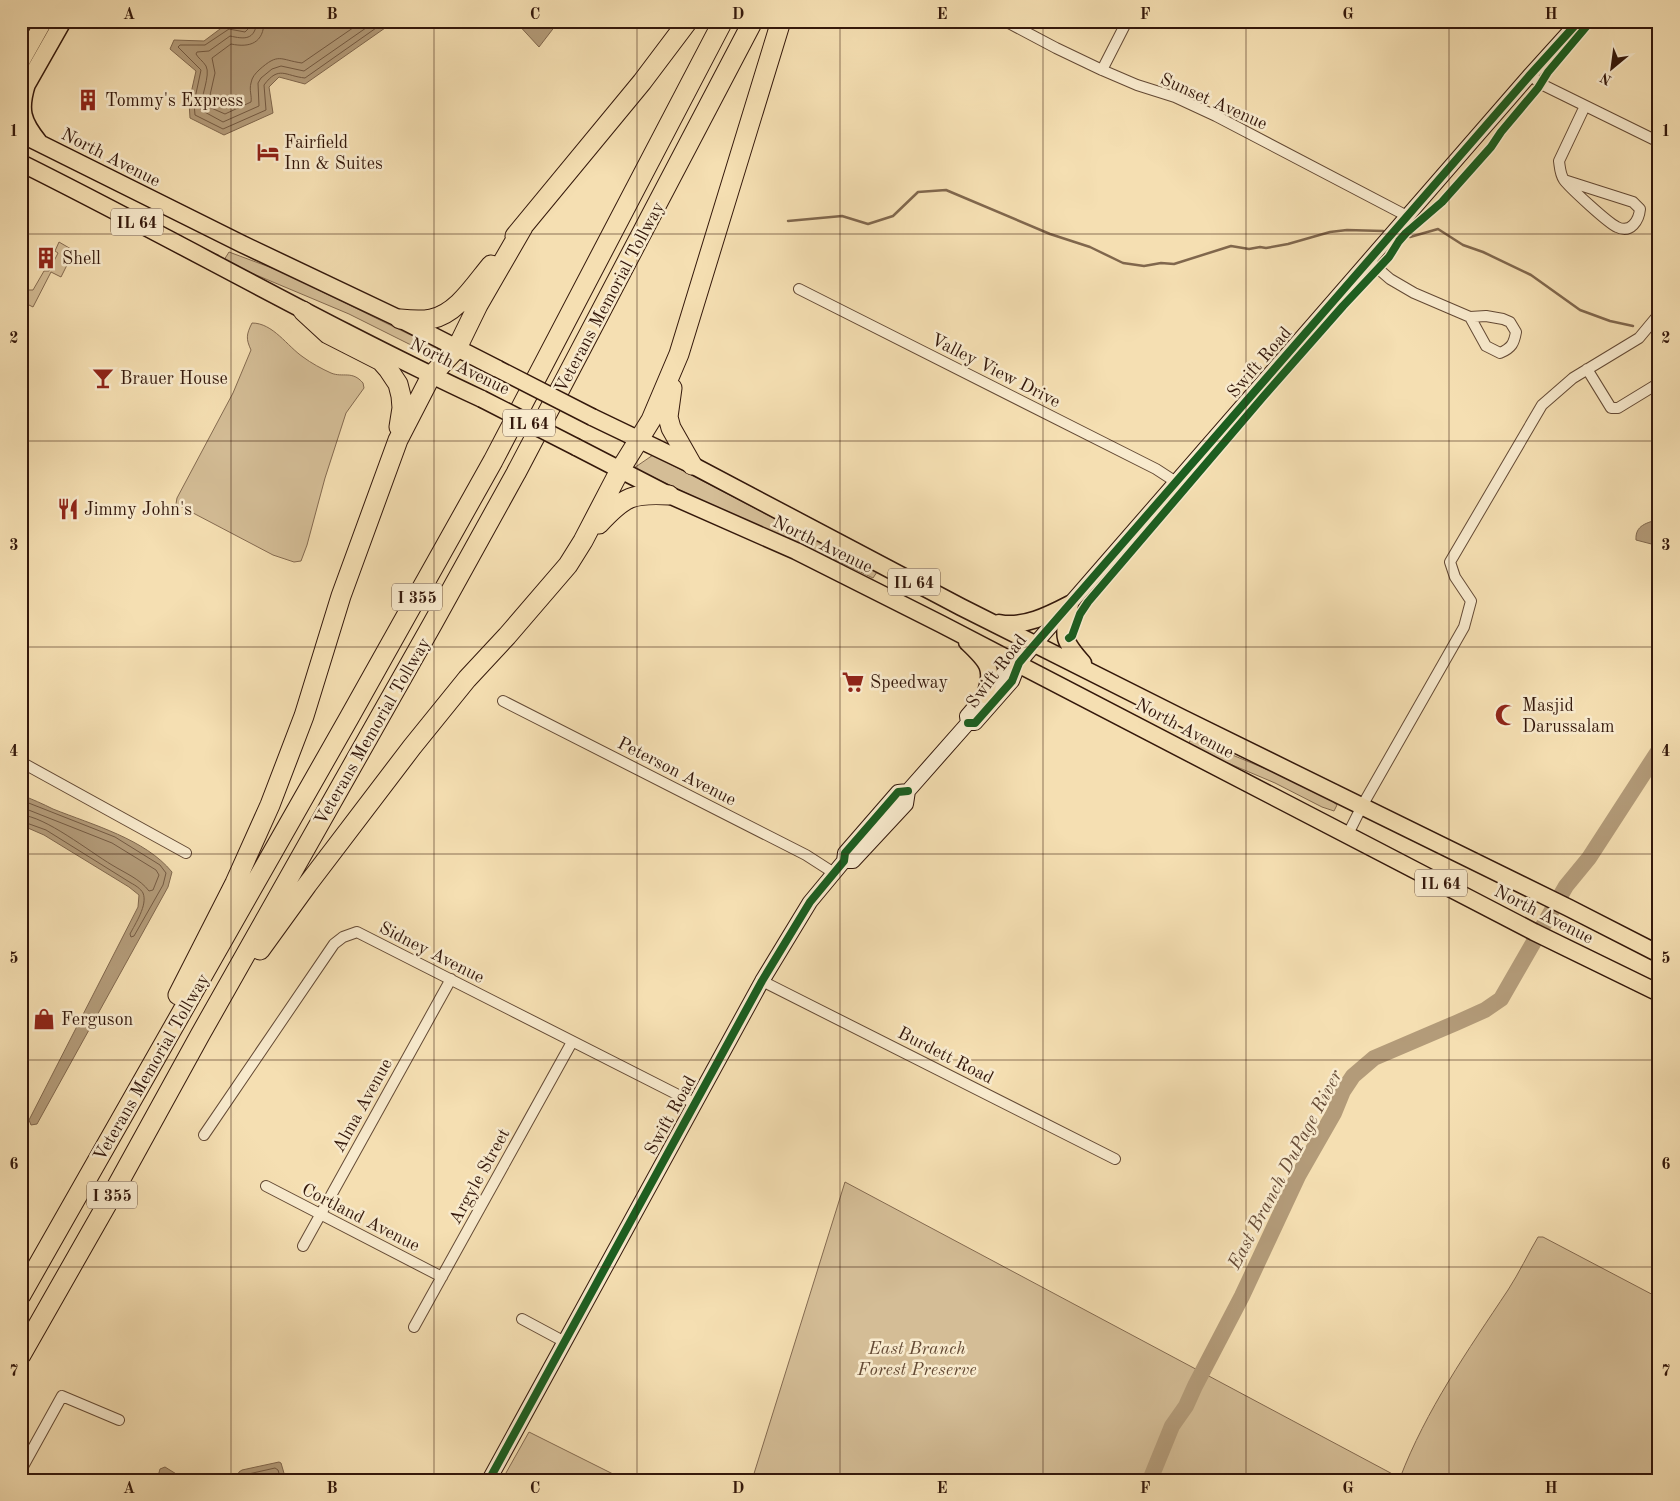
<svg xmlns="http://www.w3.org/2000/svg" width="1680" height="1501" viewBox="0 0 1680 1501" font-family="'Old Standard TT',serif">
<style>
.green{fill:#d4bd96;stroke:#846a50}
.water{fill:#b39b79;stroke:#80674d}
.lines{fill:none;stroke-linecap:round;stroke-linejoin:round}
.shore{stroke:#745a42;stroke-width:1}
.stream{stroke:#80674d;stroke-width:2.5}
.river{stroke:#b39b79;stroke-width:16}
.street-casing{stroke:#644a35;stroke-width:12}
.secondary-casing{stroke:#34180b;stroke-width:16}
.primary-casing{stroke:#34180b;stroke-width:19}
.highway-casing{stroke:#34180b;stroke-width:21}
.street{stroke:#f8eacd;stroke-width:10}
.secondary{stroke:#f8eacd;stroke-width:14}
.primary{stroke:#f5dfb2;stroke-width:16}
.highway{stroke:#f5dfb2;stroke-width:19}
.primary-bridge-casing{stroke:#34180b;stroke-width:19;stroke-linecap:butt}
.primary-bridge{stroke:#f5dfb2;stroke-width:16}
.cycleway-casing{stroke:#f8eacd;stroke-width:11}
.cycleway{stroke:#1b5e20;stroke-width:8}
.grid{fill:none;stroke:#34180b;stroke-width:1;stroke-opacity:0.55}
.labels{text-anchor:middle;stroke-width:5;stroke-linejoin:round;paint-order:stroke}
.shield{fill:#f8eacd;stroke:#6f5745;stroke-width:1}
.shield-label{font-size:16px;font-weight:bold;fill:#34180b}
.poi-label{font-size:18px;fill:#34180b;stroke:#f8eacd;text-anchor:start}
.street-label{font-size:18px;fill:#34180b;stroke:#f8eacd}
.park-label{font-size:18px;font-style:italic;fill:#644a35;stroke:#f8eacd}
.water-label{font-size:19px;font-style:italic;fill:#674c37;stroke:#f8eacd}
.neatline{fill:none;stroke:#34180b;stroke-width:2}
.grid-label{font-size:16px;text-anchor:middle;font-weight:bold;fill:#34180b}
</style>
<rect width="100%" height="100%" fill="#f5dfb2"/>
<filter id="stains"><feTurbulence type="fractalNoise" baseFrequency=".004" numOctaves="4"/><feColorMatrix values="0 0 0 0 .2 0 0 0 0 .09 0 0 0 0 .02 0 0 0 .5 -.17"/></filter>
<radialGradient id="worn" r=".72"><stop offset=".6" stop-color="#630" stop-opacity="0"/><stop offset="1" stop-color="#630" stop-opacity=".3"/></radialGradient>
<!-- green -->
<path class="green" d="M59 242 71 249 70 259 61 277 51 272 33 307 21 301V288L26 290H33L44 271H49L58 253 55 251Z
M229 252 280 271 439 349 429 354 349 314 242 269 224 260Z
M252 323C273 323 287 346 303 357 311 363 322 369 331 373 343 378 352 370 363 383L364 388 346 413 325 478 307 545 301 561 294 562 273 555 176 504 177 498 233 393 251 350C246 339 246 335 252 323Z
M653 455 877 572 873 578 844 564 763 530 634 468Z
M1192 737 1206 744 1278 774 1332 801 1337 805 1334 811 1322 807 1275 783 1197 750 1188 745Z
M845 1182 1400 1478C1426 1410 1468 1350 1508 1290 1519 1273 1528 1254 1538 1237H1543L1659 1298V1480H752Z
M529 1432 625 1480H502Z"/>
<!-- water -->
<path class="water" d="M246 21H395L305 84 279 77 269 87 273 113 224 135 190 118 189 102 196 71 170 49 174 40 204 41 228 23 243 28Z
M515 21H559L539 47Z
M1659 519V546L1636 540C1635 525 1647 523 1659 519Z
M21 795C32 799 43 804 53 809 93 825 145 839 172 872L168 887 37 1124 31 1125 29 1120 138 907 139 895 129 887 44 835 21 825Z
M279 1462 281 1463 286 1480H236L239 1472 242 1470Z
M165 1467 186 1480H157L160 1469Z"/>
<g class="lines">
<!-- shore -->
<path class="shore" d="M251 21 248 29 245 32 229 29 205 45H180L178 47 201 70 194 103 195 115 223 129 266 110 264 85C279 65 285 76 305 78L386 21
M257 21C255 41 244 39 230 36L209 51 197 52 196 54C198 58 203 61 206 66 211 75 200 98 201 110L223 122 259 106 258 83 261 78 272 69 281 66 304 71 376 21
M264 21C264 43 250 48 231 44L212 58 215 73 208 104 209 107 225 114 251 102C252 96 249 90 251 83 252 77 255 74 259 70 279 52 280 60 302 63L363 21
M21 800 115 837 160 865 166 873 163 885 134 936 131 937 130 934C135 924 148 905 143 893 141 889 135 885 131 883L46 830 21 821
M21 807 112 843 156 870 159 875 153 890 149 891C140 879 125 873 112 865 90 852 45 816 21 815
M241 1480 244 1475 275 1468 278 1470 281 1480"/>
<!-- stream -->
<path class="stream" d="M788 221 842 216 868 224 893 216 918 192 946 190 1050 234 1090 247 1123 263 1144 266 1161 263 1174 264 1231 246 1249 249 1260 247 1266 248 1288 244 1330 232 1347 230 1383 231
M1410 237 1438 229 1463 245 1483 252 1531 275 1580 310 1610 321 1633 326"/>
<!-- river -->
<path class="river" d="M1150 1480 1172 1426 1186 1406 1195 1386 1242 1296 1298 1176 1334 1113 1343 1091 1353 1076 1374 1058 1456 1023 1485 1010 1501 999 1566 886 1589 858 1659 750"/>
<!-- street casing -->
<g class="street-casing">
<path id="street" d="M1005 21 1056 48 1102 70 1137 85 1175 97 1216 116 1407 216
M1102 70 1127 21
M1530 75 1541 84 1659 142
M1564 180 1633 202 1640 209C1639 220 1631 234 1617 227 1608 223 1570 188 1564 180 1560 174 1560 168 1559 161L1585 106
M1368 260 1390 279 1414 293 1470 317 1486 316 1503 319 1510 322 1516 332C1514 343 1512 348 1500 353L1486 346 1470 317
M799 289 1156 469 1176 482
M1587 369 1611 408H1618L1659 383
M503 701 806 855 834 873
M21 762 186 853
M1348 834 1362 806 1464 627 1471 601 1455 577 1450 562 1542 405 1573 378 1639 338 1659 314
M762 981 1115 1159
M204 1135 334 944 343 937 357 932 694 1103
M266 1186 442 1277
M303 1246 451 979
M522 1319 563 1341
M414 1327 572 1042
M21 1470 62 1396 119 1420"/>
</g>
<!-- secondary casing -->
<g class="secondary-casing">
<path id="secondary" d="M968 723H975L1012 681 1019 663 1035 644 1530 75 1579 21
M844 861H853L906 804 908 791 968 723 967 716 1003 674 1019 664
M489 1480 762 981 810 902 844 861 845 853 898 792 908 791"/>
</g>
<!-- primary casing -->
<g class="primary-casing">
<path id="primary" d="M21 62 44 21
M27 84C19 110 22 121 39 142
M21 95 63 21
M21 134 242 244 400 319 498 369
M21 163C176 240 325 326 482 399
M592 417 692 465 961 607 1182 718 1569 908 1659 954
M576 447 669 495 796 551 941 624 1534 932 1659 993
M1070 604C1064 637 1060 637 1083 663
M999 623C1023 628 1049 615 1070 604
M967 642C987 661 995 668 985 695"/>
</g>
<!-- highway casing -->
<g class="highway-casing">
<path id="highway" d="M515 236 642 82 688 21
M303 311 328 334 381 361 388 369 398 384 401 396 402 408 399 427
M400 319C410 320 421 321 431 319 457 314 475 284 491 265
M672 388 668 417 671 428 692 465
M599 524C625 496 632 493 669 495
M260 950 307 885 412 747 467 679 507 636 568 565 583 541 620 470 651 420 679 354 781 21
M178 995 235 883 270 805 304 716 341 596 398 440 431 376 457 348 478 305 523 227
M21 1295 349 718 493 461 723 21
M21 1355 107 1204 200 1035 433 623 516 473 753 21"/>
</g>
<!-- street -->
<use href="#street" class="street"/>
<!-- secondary -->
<use href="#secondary" class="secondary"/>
<!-- primary -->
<use href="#primary" class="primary"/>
<!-- highway -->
<use href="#highway" class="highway"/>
<!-- primary-bridge casing -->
<g class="primary-bridge-casing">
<path id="primary-bridge" d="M498 369 592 417
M482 399 576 447"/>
</g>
<!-- primary-bridge -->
<use href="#primary-bridge" class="primary-bridge"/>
<!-- cycleway casing -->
<g class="cycleway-casing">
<path id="cycleway" d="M1069 638 1072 636 1080 614 1088 602 1263 397 1343 306 1389 257 1399 241 1406 233 1442 202 1491 147 1501 132 1538 88 1548 72 1591 21
M968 723H975L1012 681 1019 663 1035 644 1530 75 1579 21
M489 1480 762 981 810 902 844 861 845 853 898 792 908 791"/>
</g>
<!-- cycleway -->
<use href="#cycleway" class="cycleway"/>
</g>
<!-- grid -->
<path class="grid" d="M231 21V1480M434 21V1480M637 21V1480M840 21V1480M1043 21V1480M1246 21V1480M1449 21V1480M21 234H1659M21 441H1659M21 647H1659M21 854H1659M21 1060H1659M21 1267H1659"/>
<!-- icons -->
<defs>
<g id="building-bare" transform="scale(1.725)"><path d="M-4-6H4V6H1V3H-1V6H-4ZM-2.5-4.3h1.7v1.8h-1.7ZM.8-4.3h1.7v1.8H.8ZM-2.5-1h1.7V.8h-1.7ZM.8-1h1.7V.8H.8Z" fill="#8f2418" stroke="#f8eacd" stroke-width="2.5" paint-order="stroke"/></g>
<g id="hotel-bare" transform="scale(1.725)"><path d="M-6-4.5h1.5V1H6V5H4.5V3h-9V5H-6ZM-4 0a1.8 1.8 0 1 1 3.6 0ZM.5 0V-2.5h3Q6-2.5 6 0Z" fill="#8f2418" stroke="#f8eacd" stroke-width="2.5" paint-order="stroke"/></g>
<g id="bar-bare" transform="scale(1.725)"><path d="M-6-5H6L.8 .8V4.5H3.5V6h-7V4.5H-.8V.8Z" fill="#8f2418" stroke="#f8eacd" stroke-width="2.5" paint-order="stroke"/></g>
<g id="restaurant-bare" transform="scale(1.725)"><path d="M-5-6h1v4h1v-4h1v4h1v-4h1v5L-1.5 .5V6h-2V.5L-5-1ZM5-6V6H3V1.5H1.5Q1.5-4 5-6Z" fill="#8f2418" stroke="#f8eacd" stroke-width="2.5" paint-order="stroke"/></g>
<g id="supermarket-bare" transform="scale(1.725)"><path d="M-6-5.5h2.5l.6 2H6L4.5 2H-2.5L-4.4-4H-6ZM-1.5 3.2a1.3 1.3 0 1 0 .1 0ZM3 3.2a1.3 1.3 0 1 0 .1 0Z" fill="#8f2418" stroke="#f8eacd" stroke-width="2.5" paint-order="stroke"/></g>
<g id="mosque-bare" transform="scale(1.725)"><path d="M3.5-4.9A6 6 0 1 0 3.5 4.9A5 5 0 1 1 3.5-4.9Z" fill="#8f2418" stroke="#f8eacd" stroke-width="2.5" paint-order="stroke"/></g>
<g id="shop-bare" transform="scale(1.725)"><path d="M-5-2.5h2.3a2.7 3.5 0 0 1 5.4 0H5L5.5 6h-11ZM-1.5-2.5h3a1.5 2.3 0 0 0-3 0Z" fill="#8f2418" stroke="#f8eacd" stroke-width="2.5" paint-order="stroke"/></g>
</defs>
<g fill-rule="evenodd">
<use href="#building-bare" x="88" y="100"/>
<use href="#hotel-bare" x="268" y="152"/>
<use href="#building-bare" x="46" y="258"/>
<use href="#bar-bare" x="103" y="378"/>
<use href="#restaurant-bare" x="68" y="509"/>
<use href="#supermarket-bare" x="853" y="682"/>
<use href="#mosque-bare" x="1506" y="715"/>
<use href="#shop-bare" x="44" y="1019"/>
</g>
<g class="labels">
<!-- shield labels -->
<g class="shield">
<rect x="111" y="208.5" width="52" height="27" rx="4"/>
<rect x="503" y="409.5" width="52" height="27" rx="4"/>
<rect x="888" y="568.5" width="52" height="27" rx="4"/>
<rect x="392" y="583.5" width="50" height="27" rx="4"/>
<rect x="1415" y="869.5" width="52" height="27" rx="4"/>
<rect x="87" y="1181.5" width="50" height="27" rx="4"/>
</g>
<g class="shield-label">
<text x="137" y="228">IL 64</text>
<text x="529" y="429">IL 64</text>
<text x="914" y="588">IL 64</text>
<text x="417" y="603">I 355</text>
<text x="1441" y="889">IL 64</text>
<text x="112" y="1201">I 355</text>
</g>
<!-- poi labels -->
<g class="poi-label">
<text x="105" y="106">Tommy's Express</text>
<text x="284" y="148">Fairfield<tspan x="284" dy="21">Inn &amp; Suites</tspan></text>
<text x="62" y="264">Shell</text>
<text x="120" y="384">Brauer House</text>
<text x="84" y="515">Jimmy John's</text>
<text x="870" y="688">Speedway</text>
<text x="1522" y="711">Masjid<tspan x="1522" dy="21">Darussalam</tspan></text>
<text x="61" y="1025">Ferguson</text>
</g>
<!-- street labels -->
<g class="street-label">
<text transform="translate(1214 101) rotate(24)" y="6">Sunset Avenue</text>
<text transform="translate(111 157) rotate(27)" y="6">North Avenue</text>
<text transform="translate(609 297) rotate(-62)" y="6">Veterans Memorial Tollway</text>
<text transform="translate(1259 362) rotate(-49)" y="6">Swift Road</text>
<text transform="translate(460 366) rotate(26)" y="6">North Avenue</text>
<text transform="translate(996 370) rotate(27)" y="6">Valley View Drive</text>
<text transform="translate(823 544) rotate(26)" y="6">North Avenue</text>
<text transform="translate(996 671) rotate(-53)" y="6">Swift Road</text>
<text transform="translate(1185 728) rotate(28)" y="6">North Avenue</text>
<text transform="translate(372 731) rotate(-60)" y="6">Veterans Memorial Tollway</text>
<text transform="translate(677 771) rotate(27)" y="6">Peterson Avenue</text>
<text transform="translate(1544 914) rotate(27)" y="6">North Avenue</text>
<text transform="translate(432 952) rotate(27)" y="6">Sidney Avenue</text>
<text transform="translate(946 1055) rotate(27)" y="6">Burdett Road</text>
<text transform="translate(151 1067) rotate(-60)" y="6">Veterans Memorial Tollway</text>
<text transform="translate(362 1105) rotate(-61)" y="6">Alma Avenue</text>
<text transform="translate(670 1115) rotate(-61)" y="6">Swift Road</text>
<text transform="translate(479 1176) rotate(-61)" y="6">Argyle Street</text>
<text transform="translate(361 1217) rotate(27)" y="6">Cortland Avenue</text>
</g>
<!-- park labels -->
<g class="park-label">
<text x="917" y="1354">East Branch<tspan x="917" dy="21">Forest Preserve</tspan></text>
</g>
<!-- water labels -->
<g class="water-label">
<text transform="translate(1284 1169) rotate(-62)" y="7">East Branch DuPage River</text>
</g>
</g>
<!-- margin -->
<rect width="1680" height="1501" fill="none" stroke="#f5dfb2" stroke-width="55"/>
<!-- north arrow -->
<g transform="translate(1612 68) rotate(209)" stroke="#f8eacd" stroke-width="4" paint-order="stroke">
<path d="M0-4L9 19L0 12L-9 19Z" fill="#34180b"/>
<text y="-8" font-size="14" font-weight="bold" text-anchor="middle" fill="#34180b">N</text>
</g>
<rect x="28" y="28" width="1624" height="1446" class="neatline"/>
<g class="grid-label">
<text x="129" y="19">A</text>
<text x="332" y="19">B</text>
<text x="535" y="19">C</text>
<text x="738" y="19">D</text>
<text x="942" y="19">E</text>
<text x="1145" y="19">F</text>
<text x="1348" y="19">G</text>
<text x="1551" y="19">H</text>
<text x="14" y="136">1</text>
<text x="1666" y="136">1</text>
<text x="14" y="343">2</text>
<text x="1666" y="343">2</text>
<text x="14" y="550">3</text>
<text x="1666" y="550">3</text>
<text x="14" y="756">4</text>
<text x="1666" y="756">4</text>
<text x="14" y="963">5</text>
<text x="1666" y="963">5</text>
<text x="14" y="1169">6</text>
<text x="1666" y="1169">6</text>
<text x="14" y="1376">7</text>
<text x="1666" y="1376">7</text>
<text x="129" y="1493">A</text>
<text x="332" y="1493">B</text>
<text x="535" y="1493">C</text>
<text x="738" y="1493">D</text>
<text x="942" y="1493">E</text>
<text x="1145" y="1493">F</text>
<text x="1348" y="1493">G</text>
<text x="1551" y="1493">H</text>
</g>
<rect width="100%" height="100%" filter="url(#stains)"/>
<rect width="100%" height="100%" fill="url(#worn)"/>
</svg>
